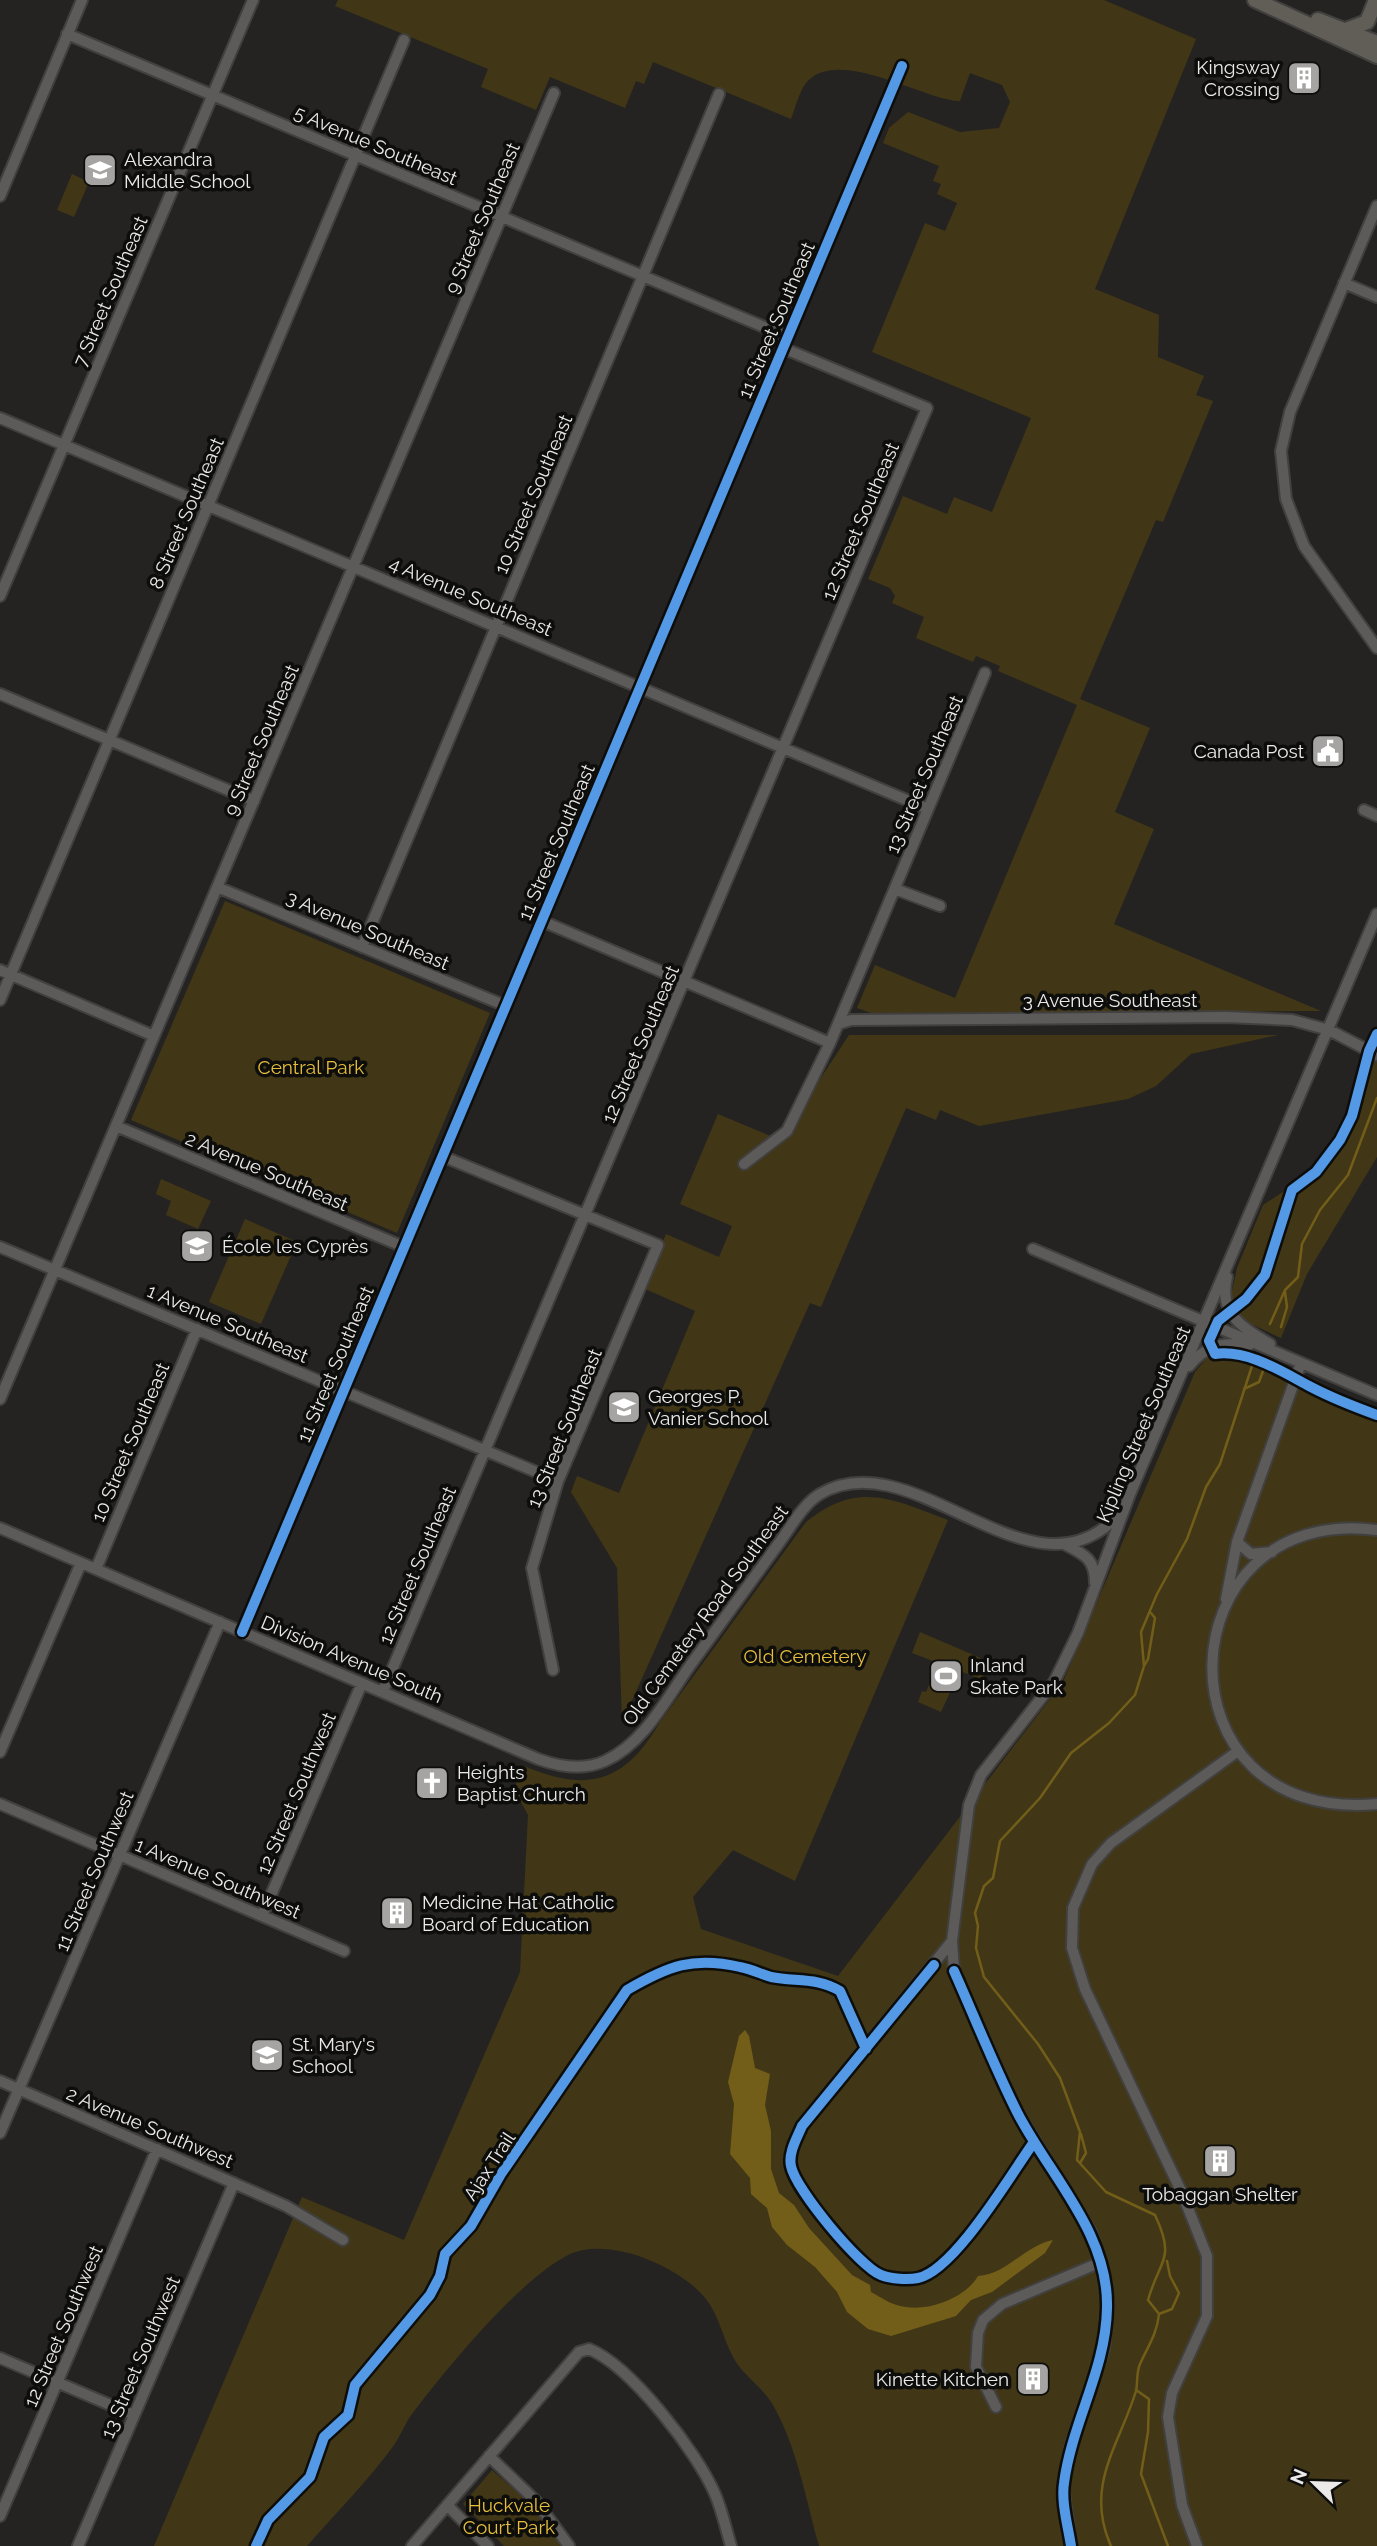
<svg xmlns="http://www.w3.org/2000/svg" width="1377" height="2546" viewBox="0 0 1377 2546" font-family="Raleway,sans-serif">
<style>
.green{fill:#413716}
.water{fill:#725e19}
.lines{fill:none;stroke-linecap:round;stroke-linejoin:round}
.stream{stroke:#725e19;stroke-width:2.5}
.minor-casing{stroke:#41403f;stroke-width:14}
.major-casing{stroke:#41403f;stroke-width:18}
.minor{stroke:#5c5b59;stroke-width:10}
.major{stroke:#605e57;stroke-width:14}
.cycleway-casing{stroke:#0d0d0b;stroke-width:15}
.cycleway{stroke:#5399e6;stroke-width:10}
.labels{text-anchor:middle;stroke-width:7;stroke-linejoin:round;paint-order:stroke}
.poi-label{font-size:19px;fill:#ebeae8;stroke:#0d0d0b;text-anchor:start}
.street-label{font-size:19px;fill:#ebeae8;stroke:#0d0d0b}
.park-label{font-size:19px;fill:#e7bf3c;stroke:#0d0d0b}
</style>
<rect width="100%" height="100%" fill="#242321"/>
<!-- green -->
<path class="green" d="M338 0H1104L1196 39 1095 289 1159 315 1158 357 1204 376 1196 395 1213 401 1163 522 1156 520 1080 699 1150 728 1115 812 1154 829 1114 924 1321 1011 871 1013 857 1008 875 965 955 998 1077 705 998 671 1000 666 976 656 973 662 916 638 924 617 892 603 895 596 890 588 868 579 903 496 947 514 954 497 992 512 1031 418 872 352 925 223 945 231 957 203 937 194 941 184 933 181 939 166 883 143 889 128 908 112 960 132 999 128 1010 102 1002 85 970 73 960 101C923 100 837 45 806 83 799 92 795 109 791 119L653 62 644 84 636 81 625 108 550 77 536 110 481 87 488 69 335 6Z
M72 174 89 182 74 217 57 210Z
M225 901 490 1013 397 1233 131 1120Z
M849 1035H1278L1191 1054 1156 1086 1128 1099 979 1126 940 1110 936 1120 906 1108 821 1307 810 1303 622 1723 617 1568 571 1492 577 1476 619 1493 695 1311 643 1288 666 1234 719 1257 732 1226 680 1204 718 1114 780 1140Z
M1377 1038V1157L1307 1274 1281 1338 1238 1318 1232 1307 1231 1296 1237 1268 1263 1205 1313 1172 1338 1139Z
M161 1179 211 1201 198 1229 166 1215 171 1201 156 1194Z
M245 1219 297 1242 261 1324 209 1302Z
M1230 1350 1377 1414V2546H819C806 2500 797 2447 773 2405 763 2387 743 2376 733 2357 723 2338 719 2316 706 2299 680 2266 607 2235 568 2255 518 2281 447 2368 412 2414 405 2423 401 2435 394 2445 368 2481 336 2513 307 2546H154L302 2197 404 2240 520 1972 528 1815 514 1789 524 1766C587 1793 625 1783 660 1722L806 1522C858 1480 892 1499 948 1520L795 1881 733 1850 693 1897 701 1929 838 1976 1063 1682 1195 1372 1209 1355Z
M920 1632 990 1662 983 1680 960 1671 941 1712 918 1702 922 1691 926 1692 938 1663 912 1653Z
M492 2470 526 2500 563 2546H504L463 2504Z"/>
<!-- water -->
<path class="water" d="M745 2030 749 2036 755 2068 770 2074 765 2105 771 2131V2169L779 2193 794 2205 809 2228 852 2275 870 2285 871 2292C882 2298 893 2306 906 2307 931 2311 966 2297 978 2276 1006 2275 1024 2246 1053 2240L1045 2253 992 2292 971 2300 956 2316 891 2336 868 2329 847 2312 837 2292 815 2267 787 2245 772 2227 767 2208 751 2194 750 2178 730 2154 734 2104 728 2082 739 2036Z"/>
<g class="lines">
<!-- stream -->
<path class="stream" d="M1270 1324 1285 1290 1298 1277 1302 1244 1320 1210 1348 1175 1377 1098
M1281 1327 1287 1307 1285 1292
M1244 1389 1259 1382 1263 1371
M1144 1666 1148 1659 1155 1618 1151 1613
M1080 2163 1086 2153 1081 2134
M1159 2314 1172 2309 1179 2293 1170 2276 1167 2261
M1136 2390 1149 2399 1148 2432 1141 2474 1168 2546
M1111 2546C1084 2486 1119 2446 1136 2391 1138 2382 1136 2373 1140 2364 1148 2346 1157 2334 1159 2314L1148 2300C1160 2258 1176 2260 1155 2215L1106 2192 1077 2160 1080 2132 1060 2078 1038 2044 984 1977 976 1948 978 1926 975 1913 984 1886 993 1878 1000 1841 1040 1798 1071 1753 1109 1723 1135 1695 1144 1666 1141 1632 1157 1594 1187 1539 1206 1487 1220 1464 1252 1366"/>
<!-- minor casing -->
<g class="minor-casing">
<path id="minor" d="M67 34 788 337
M0 196 82 0
M1377 206 1290 412 1281 451 1286 499 1304 546 1377 648
M1344 283 1377 297
M0 418 928 809
M0 596 253 0
M0 694 254 801
M1364 810 1377 816
M217 887 506 1006
M895 889 940 906
M542 921 830 1043
M362 947 719 94
M0 970 154 1036
M0 1000 404 40
M838 1024 851 1020 1226 1017 1292 1020 1329 1030 1377 1055
M116 1126 404 1247
M442 1156 658 1245 558 1481 532 1568 553 1670
M744 1164 787 1131 830 1043 985 673
M0 1247 558 1481
M1033 1249 1377 1395
M1227 1277C1218 1314 1242 1327 1270 1344
M1189 1366C1206 1345 1223 1342 1249 1345
M0 1399 554 93
M0 1528 538 1759C560 1767 583 1771 605 1761 643 1744 666 1700 689 1667 719 1626 749 1584 779 1543 791 1527 803 1504 820 1494 915 1438 1034 1613 1121 1512
M1377 1530C1164 1502 1151 1825 1377 1804
M1237 1542 1251 1554 1272 1552
M1066 1545C1086 1555 1095 1560 1095 1583
M96 1569 197 1329
M1226 1599 1237 1542 1301 1363
M242 1632 902 66
M383 1691 927 408 783 348
M0 1752 81 1563
M0 1804 344 1951
M262 1916 362 1683
M952 1941 802 2126C797 2138 788 2153 791 2166 795 2189 860 2267 881 2275 891 2279 908 2280 918 2278 955 2270 1011 2174 1034 2142
M0 2081 286 2206 343 2240
M0 2133 220 1622
M0 2358 134 2415
M996 2407 976 2367 978 2333 983 2320 1002 2304 1101 2262
M489 2456 536 2501 569 2546
M447 2505 488 2546
M0 2516 157 2149
M78 2546 234 2183
M412 2546 579 2352 589 2349C631 2366 697 2452 715 2494 722 2510 726 2529 731 2546
M1071 2546 1063 2486 1071 2444 1104 2349 1108 2305 1101 2262 1091 2232 1016 2110 954 1971 952 1941 969 1805 981 1775 1054 1682 1078 1633 1130 1494 1377 914
M1197 2546 1182 2505 1168 2417 1172 2393 1207 2316V2256L1182 2193 1085 1989 1072 1948 1073 1908 1092 1864 1111 1843 1238 1751"/>
</g>
<!-- major casing -->
<g class="major-casing">
<path id="major" d="M1255 0 1377 56
M1318 20 1377 43
M1346 30 1367 22 1376 0"/>
</g>
<!-- minor -->
<use href="#minor" class="minor"/>
<!-- major -->
<use href="#major" class="major"/>
<!-- cycleway casing -->
<g class="cycleway-casing">
<path id="cycleway" d="M1377 1034 1369 1051 1352 1116 1340 1140 1316 1172 1292 1190 1265 1275 1246 1299 1218 1321 1209 1341 1215 1354C1248 1349 1284 1373 1311 1387 1332 1398 1355 1407 1377 1415
M242 1632 902 66
M934 1965 802 2126C797 2138 788 2153 791 2166 795 2189 860 2267 881 2275 891 2279 908 2280 918 2278 955 2270 1011 2174 1034 2142
M954 1971C975 2018 994 2066 1017 2112 1049 2175 1109 2233 1107 2308 1106 2370 1072 2422 1064 2483 1061 2502 1068 2526 1071 2546
M256 2546 268 2520 310 2477 324 2437 348 2415 355 2385 430 2295 440 2276 445 2254 471 2226 501 2174 627 1990C668 1966 693 1956 740 1967 751 1969 761 1974 771 1977 795 1982 817 1977 840 1991L866 2049"/>
</g>
<!-- cycleway -->
<use href="#cycleway" class="cycleway"/>
</g>
<!-- icons -->
<defs>
<g id="building-square" transform="scale(1.75)"><rect x="-9" y="-9" width="18" height="18" rx="4" fill="#a5a4a2" stroke="#0d0d0b"/><path d="M-4-6H4V6H1V3H-1V6H-4ZM-2.5-4.3h1.7v1.8h-1.7ZM.8-4.3h1.7v1.8H.8ZM-2.5-1h1.7V.8h-1.7ZM.8-1h1.7V.8H.8Z" fill="#fff"/></g>
<g id="school-square" transform="scale(1.75)"><rect x="-9" y="-9" width="18" height="18" rx="4" fill="#a5a4a2" stroke="#0d0d0b"/><path d="M0-5L7-2L0 1L-7-2ZM-4 1L0 2.5L4 1V4Q0 6-4 4Z" fill="#fff"/></g>
<g id="civic-square" transform="scale(1.75)"><rect x="-9" y="-9" width="18" height="18" rx="4" fill="#a5a4a2" stroke="#0d0d0b"/><path d="M-.6-6.5H3V-4.5H.6V-3L4-1V1h2V6H-6V1h2V-1L-.6-3ZM-1.2 2.5V6h2.4V2.5Z" fill="#fff"/></g>
<g id="stadium-square" transform="scale(1.75)"><rect x="-9" y="-9" width="18" height="18" rx="4" fill="#a5a4a2" stroke="#0d0d0b"/><path d="M0-5a6.5 5 0 1 0 0 10a6.5 5 0 1 0 0-10ZM-3.5-1.8h7v3.6h-7Z" fill="#fff"/></g>
<g id="church-square" transform="scale(1.75)"><rect x="-9" y="-9" width="18" height="18" rx="4" fill="#a5a4a2" stroke="#0d0d0b"/><path d="M-1.2-6h2.4v3.5h3.3v2.4h-3.3V6h-2.4V-.1h-3.3v-2.4h3.3Z" fill="#fff"/></g>
</defs>
<g fill-rule="evenodd">
<use href="#building-square" x="1304" y="78"/>
<use href="#school-square" x="100" y="170"/>
<use href="#civic-square" x="1328" y="751"/>
<use href="#school-square" x="197" y="1246"/>
<use href="#school-square" x="624" y="1407"/>
<use href="#stadium-square" x="946" y="1676"/>
<use href="#church-square" x="432" y="1783"/>
<use href="#building-square" x="397" y="1913"/>
<use href="#school-square" x="267" y="2055"/>
<use href="#building-square" x="1220" y="2161"/>
<use href="#building-square" x="1033" y="2379"/>
</g>
<g class="labels">
<!-- poi labels -->
<g class="poi-label">
<text x="1280" y="74" text-anchor="end">Kingsway<tspan x="1280" dy="22">Crossing</tspan></text>
<text x="124" y="166">Alexandra<tspan x="124" dy="22">Middle School</tspan></text>
<text x="1304" y="758" text-anchor="end">Canada Post</text>
<text x="222" y="1253">École les Cyprès</text>
<text x="648" y="1403">Georges P.<tspan x="648" dy="22">Vanier School</tspan></text>
<text x="970" y="1672">Inland<tspan x="970" dy="22">Skate Park</tspan></text>
<text x="457" y="1779">Heights<tspan x="457" dy="22">Baptist Church</tspan></text>
<text x="422" y="1909">Medicine Hat Catholic<tspan x="422" dy="22">Board of Education</tspan></text>
<text x="292" y="2051">St. Mary's<tspan x="292" dy="22">School</tspan></text>
<text x="1220" y="2201" text-anchor="middle">Tobaggan Shelter</text>
<text x="1009" y="2386" text-anchor="end">Kinette Kitchen</text>
</g>
<!-- street labels -->
<g class="street-label">
<text transform="translate(376 145) rotate(23)" y="7">5 Avenue Southeast</text>
<text transform="translate(482 218) rotate(-67)" y="7">9 Street Southeast</text>
<text transform="translate(110 291) rotate(-67)" y="7">7 Street Southeast</text>
<text transform="translate(776 320) rotate(-67)" y="7">11 Street Southeast</text>
<text transform="translate(533 494) rotate(-67)" y="7">10 Street Southeast</text>
<text transform="translate(186 513) rotate(-67)" y="7">8 Street Southeast</text>
<text transform="translate(860 521) rotate(-67)" y="7">12 Street Southeast</text>
<text transform="translate(471 596) rotate(23)" y="7">4 Avenue Southeast</text>
<text transform="translate(261 740) rotate(-67)" y="7">9 Street Southeast</text>
<text transform="translate(924 774) rotate(-67)" y="7">13 Street Southeast</text>
<text transform="translate(556 842) rotate(-67)" y="7">11 Street Southeast</text>
<text transform="translate(368 930) rotate(23)" y="7">3 Avenue Southeast</text>
<text x="1110" y="1007">3 Avenue Southeast</text>
<text transform="translate(640 1044) rotate(-67)" y="7">12 Street Southeast</text>
<text transform="translate(267 1171) rotate(23)" y="7">2 Avenue Southeast</text>
<text transform="translate(228 1323) rotate(23)" y="7">1 Avenue Southeast</text>
<text transform="translate(335 1364) rotate(-67)" y="7">11 Street Southeast</text>
<text transform="translate(1143 1424) rotate(-67)" y="7">Kipling Street Southeast</text>
<text transform="translate(564 1428) rotate(-68)" y="7">13 Street Southeast</text>
<text transform="translate(130 1442) rotate(-67)" y="7">10 Street Southeast</text>
<text transform="translate(417 1565) rotate(-67)" y="7">12 Street Southeast</text>
<text transform="translate(705 1615) rotate(-54)" y="7">Old Cemetery Road Southeast</text>
<text transform="translate(352 1659) rotate(23)" y="7">Division Avenue South</text>
<text transform="translate(296 1793) rotate(-67)" y="7">12 Street Southwest</text>
<text transform="translate(94 1871) rotate(-67)" y="7">11 Street Southwest</text>
<text transform="translate(218 1878) rotate(23)" y="7">1 Avenue Southwest</text>
<text transform="translate(150 2127) rotate(23)" y="7">2 Avenue Southwest</text>
<text transform="translate(489 2166) rotate(-57)" y="7">Ajax Trail</text>
<text transform="translate(63 2326) rotate(-67)" y="7">12 Street Southwest</text>
<text transform="translate(140 2357) rotate(-67)" y="7">13 Street Southwest</text>
</g>
<!-- park labels -->
<g class="park-label">
<text x="311" y="1074">Central Park</text>
<text x="805" y="1663">Old Cemetery</text>
<text x="509" y="2512">Huckvale<tspan x="509" dy="22">Court Park</tspan></text>
</g>
</g>
<!-- north arrow -->
<g transform="translate(1314 2483) rotate(293)" stroke="#0d0d0b" stroke-width="5" paint-order="stroke">
<path d="M0-5L12 26L0 18L-12 26Z" fill="#ebeae8"/>
<text y="-10" font-size="19" font-weight="bold" text-anchor="middle" fill="#ebeae8">N</text>
</g>
</svg>
